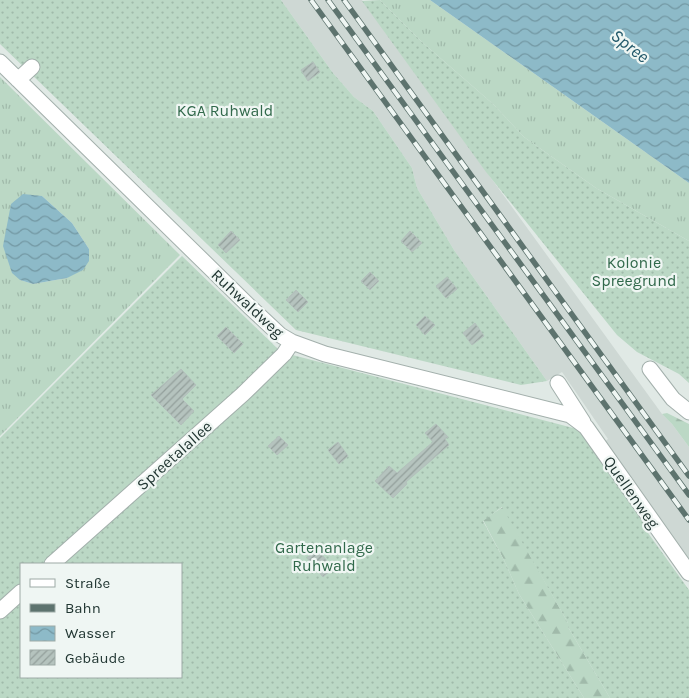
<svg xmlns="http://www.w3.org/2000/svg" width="689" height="698" viewBox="0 0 689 698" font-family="Karla,sans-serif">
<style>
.built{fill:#ced8d4}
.grass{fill:url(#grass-tufts);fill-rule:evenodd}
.forest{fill:url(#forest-firs)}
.garden{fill:url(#garden-dots);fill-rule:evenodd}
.water{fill:url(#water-waves)}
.building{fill:url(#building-hatch);stroke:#b3c1bc}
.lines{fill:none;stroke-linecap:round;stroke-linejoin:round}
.minor-casing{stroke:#a3b0ac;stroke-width:17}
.minor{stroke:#fff;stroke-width:15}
.rail-casing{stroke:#5d736e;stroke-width:5.5}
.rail{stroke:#eff6f3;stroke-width:4;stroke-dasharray:11;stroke-linecap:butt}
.labels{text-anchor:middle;stroke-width:4.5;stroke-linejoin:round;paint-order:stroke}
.park-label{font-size:16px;fill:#31694b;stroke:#eff6f3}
.street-label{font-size:16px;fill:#223733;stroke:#eff6f3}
.water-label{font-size:18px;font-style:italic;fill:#245a6b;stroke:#eff6f3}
</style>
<defs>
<pattern id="grass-tufts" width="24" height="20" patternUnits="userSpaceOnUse" patternTransform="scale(1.25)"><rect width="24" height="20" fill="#bbd8c5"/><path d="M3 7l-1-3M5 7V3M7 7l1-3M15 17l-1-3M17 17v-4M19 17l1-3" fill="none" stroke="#a0baaa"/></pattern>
<pattern id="forest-firs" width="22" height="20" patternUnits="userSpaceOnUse" patternTransform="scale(1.25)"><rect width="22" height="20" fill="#bbd8c5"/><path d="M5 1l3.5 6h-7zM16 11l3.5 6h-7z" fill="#a0baaa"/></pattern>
<pattern id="garden-dots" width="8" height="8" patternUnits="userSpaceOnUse" patternTransform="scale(1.25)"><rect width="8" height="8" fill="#bbd8c5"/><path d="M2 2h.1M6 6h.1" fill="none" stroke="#a0baaa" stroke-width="1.8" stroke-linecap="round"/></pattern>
<pattern id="water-waves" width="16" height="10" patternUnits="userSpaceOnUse" patternTransform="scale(1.25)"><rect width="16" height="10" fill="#8dbac8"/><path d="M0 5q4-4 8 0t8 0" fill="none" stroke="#7398a3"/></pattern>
<pattern id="building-hatch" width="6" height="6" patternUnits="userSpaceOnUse" patternTransform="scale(1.25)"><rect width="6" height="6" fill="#b5c3be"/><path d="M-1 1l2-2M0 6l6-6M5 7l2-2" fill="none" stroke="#939f9b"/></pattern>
</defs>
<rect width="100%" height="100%" fill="#e0e9e5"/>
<!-- built -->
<path class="built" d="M281 0H362L662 414 672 424 689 447V561L603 443 608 439 562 372 547 381 454 250 417 188 412 168 373 111 354 97 333 73Z"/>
<!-- grass -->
<path class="grass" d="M380 0H430L689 183V241L596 188 524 137 493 104 422 42Z
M0 77 180 255 0 436ZM42 196 72 223 89 249 67 278 33 284 20 280Z"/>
<!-- forest -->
<path class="forest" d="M667 413 689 424V447L672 424 662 414Z
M503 507 568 623V627L610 698H584L519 594 504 560 483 520Z"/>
<!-- garden -->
<path class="garden" d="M0 0H281L333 73 354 97 373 111 412 168 417 188 454 250 547 381 521 385 296 330 0 44Z
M380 0 422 42 493 104 524 137 596 188 689 241V383L679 374 637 352 617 335 486 172 362 1Z
M182 256 281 352 581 430 647 523 643 526 689 590V698H610L568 627V623L502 507 483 521 504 560 519 594 584 698H0V438ZM21 564H181V677H21Z"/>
<!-- water -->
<path class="water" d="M430 0H689V183Z
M23 194 42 196 72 223 89 249V261L83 270 67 278 33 284 20 280 12 273 3 246 11 204Z"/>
<!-- building -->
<path class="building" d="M313 62 320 72 308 81 301 70Z
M231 231 240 240 226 253 218 245Z
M410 231 422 243 412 252 401 241Z
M370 272 379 281 370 290 361 281Z
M447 277 457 289 446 298 436 286Z
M296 290 308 302 298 312 286 300Z
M425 316 435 325 425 335 416 325Z
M475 323 484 336 472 345 463 333Z
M226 327 243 344 234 353 217 336Z
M181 369 196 385 182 399 194 411 181 425 151 395Z
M436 424 448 437 445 439 449 445 406 482 407 484 393 498 375 481 389 466 397 473 433 442 425 433Z
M279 436 288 445 277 455 268 446Z
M338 442 348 456 339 464 328 450Z
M317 549 333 568 323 577 307 558Z"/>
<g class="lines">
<!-- minor casing -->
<g class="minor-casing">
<path id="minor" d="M0 62 249 306 280 335 292 342 325 354 570 415 586 427 689 573
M18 80 32 67
M650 369 673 399 689 412
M558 383 583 422
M52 564 243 394 284 354 292 342
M0 611 21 592"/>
</g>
<!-- minor -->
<use href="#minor" class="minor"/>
<!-- rail casing -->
<g class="rail-casing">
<path id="rail" d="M311 0 689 520
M328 0 689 495
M344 0 689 476"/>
</g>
<!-- rail -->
<use href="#rail" class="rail"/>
</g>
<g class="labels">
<!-- park labels -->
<g class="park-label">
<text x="225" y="116">KGA Ruhwald</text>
<text x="634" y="268">Kolonie<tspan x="634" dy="18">Spreegrund</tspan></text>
<text x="324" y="553">Gartenanlage<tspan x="324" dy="18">Ruhwald</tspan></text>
</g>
<!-- street labels -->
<g class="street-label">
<text transform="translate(248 303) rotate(43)" y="6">Ruhwaldweg</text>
<text transform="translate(174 455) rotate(-42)" y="6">Spreetalallee</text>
<text transform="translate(632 492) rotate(55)" y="6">Quellenweg</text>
</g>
<!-- water labels -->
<g class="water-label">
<text transform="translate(630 46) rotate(38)" y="6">Spree</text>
</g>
</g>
<!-- legend -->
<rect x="20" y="563" width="162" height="115" fill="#eff6f3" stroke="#9daaa6"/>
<rect x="30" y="579" width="25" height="8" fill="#ffffff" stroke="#9daaa6"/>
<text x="65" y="588" font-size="15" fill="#223733">Straße</text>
<rect x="30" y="604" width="25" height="8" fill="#5d736e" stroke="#9daaa6"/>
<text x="65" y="613" font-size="15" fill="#223733">Bahn</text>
<rect x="30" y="626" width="25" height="15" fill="url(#water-waves)" stroke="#9daaa6"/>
<text x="65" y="638" font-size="15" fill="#223733">Wasser</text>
<rect x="30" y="650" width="25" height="15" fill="url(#building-hatch)" stroke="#9daaa6"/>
<text x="65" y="663" font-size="15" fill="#223733">Gebäude</text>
</svg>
